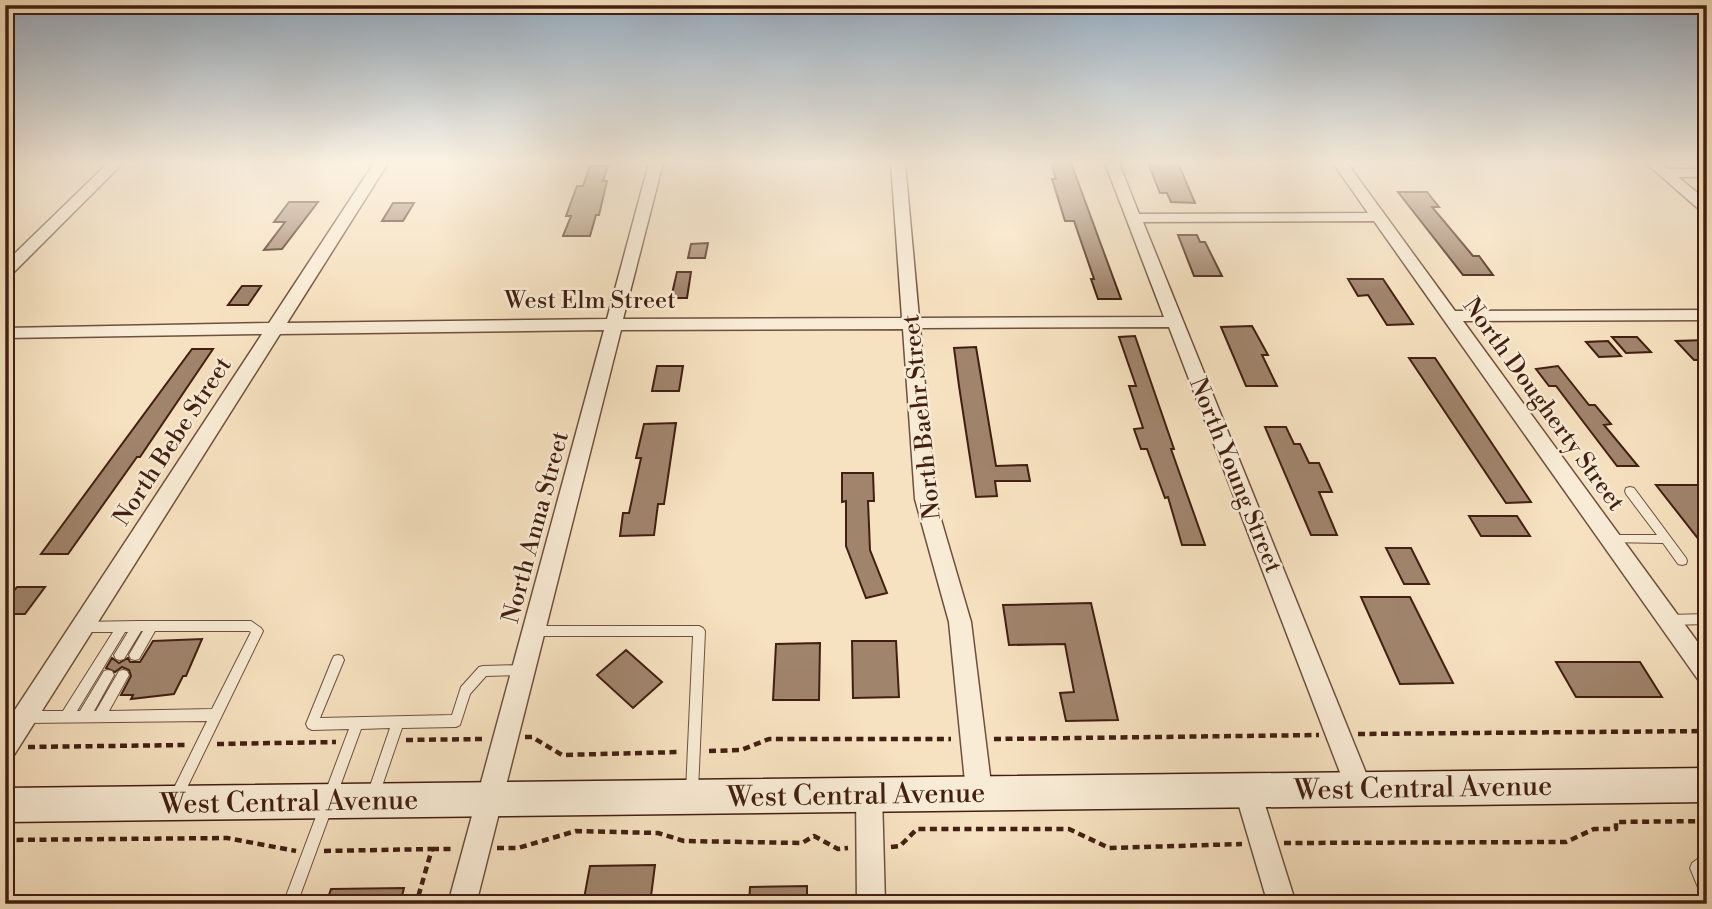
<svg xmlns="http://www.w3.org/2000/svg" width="1712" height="909" viewBox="0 0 1712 909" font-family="'Libre Bodoni',serif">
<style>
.building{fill:#a0846c;stroke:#421f12;stroke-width:2}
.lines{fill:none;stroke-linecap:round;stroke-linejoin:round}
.service-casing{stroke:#6f503e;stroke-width:2}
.minor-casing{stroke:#6f503e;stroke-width:3}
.secondary-casing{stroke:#421f12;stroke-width:3}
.path{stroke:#421f12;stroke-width:4.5;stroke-dasharray:7 4.5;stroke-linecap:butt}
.service{fill:#f9ecd6;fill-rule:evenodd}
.minor{fill:#f9ecd6;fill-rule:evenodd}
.secondary{fill:#f9ecd6;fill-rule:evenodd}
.labels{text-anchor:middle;stroke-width:5;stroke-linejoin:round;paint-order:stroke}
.street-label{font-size:24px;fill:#421f12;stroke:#f9ecd6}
.near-street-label{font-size:28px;fill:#421f12;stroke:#f9ecd6}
</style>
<rect width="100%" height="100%" fill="#f6e1c0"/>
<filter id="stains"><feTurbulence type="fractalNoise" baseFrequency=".00286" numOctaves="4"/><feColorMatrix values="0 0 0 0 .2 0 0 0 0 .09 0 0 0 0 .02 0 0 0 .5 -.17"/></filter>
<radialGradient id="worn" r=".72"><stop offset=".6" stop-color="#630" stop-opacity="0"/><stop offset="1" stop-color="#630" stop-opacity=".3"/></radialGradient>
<!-- building -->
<path class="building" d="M1051 163H1071L1121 299H1098L1091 279H1094L1074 221H1065L1052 179H1056Z
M1148 163H1178L1195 203 1171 202 1167 193H1160Z
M590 166H608L603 181H607L599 215H596L590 236H563L571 216H566L577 186H583Z
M1398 192H1427L1439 207H1432L1473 256H1479L1493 275H1463Z
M289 202H318L282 249 264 250 285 222H274Z
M393 203H414L403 221H382Z
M1178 235H1197L1200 242H1205L1222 276H1194Z
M708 243 705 258H688L691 244Z
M677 272H691L687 298H671Z
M1348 279H1383L1413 324 1387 325 1368 295 1358 296Z
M242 286H261L248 305H228Z
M1252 326 1268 355H1262L1277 386H1246L1221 327Z
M1135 336 1174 449H1171L1205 545H1182L1168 497 1165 498 1147 449H1141L1134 429 1143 428 1129 386H1136L1119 337Z
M1612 337H1637L1651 352 1626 353Z
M1707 340V360H1694L1676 341Z
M1608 341 1621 356 1599 357 1586 342Z
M976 347 996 466 1027 465 1030 481H995L997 496 976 497 959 386 954 348Z
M192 349H213L140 457H137L68 554H41Z
M1409 358H1435L1531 502 1506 503Z
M657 366H683L679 391H652Z
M1558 366 1589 405H1595L1611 424 1604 425 1638 466H1617L1556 386H1549L1536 369Z
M676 423 664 504H658L654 535 620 536 623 513H629L641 458H636L644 424Z
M1265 427H1286L1294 444H1300L1309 463H1319L1332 492H1319L1337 535H1311Z
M842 473H873L874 501H868L870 550 887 593 866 598 846 546V501L842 502Z
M1656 485H1707V550Z
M1469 516H1517L1530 536H1481Z
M1386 548H1411L1429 584H1404Z
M17 587H45L25 614H5V602Z
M1361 597H1410L1453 683 1400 684Z
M1091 603 1118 720 1066 721 1060 693 1074 692 1065 644 1009 645 1003 605Z
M202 639 186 676H183L174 694 131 699 133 695H121L131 676 129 670 122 667 115 672 106 668 112 658 119 663 128 658 130 662H140L153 641Z
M852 641H896L899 697 853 698Z
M820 643 819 700H773L776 644Z
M626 650 662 682 633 708 597 675Z
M1556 662H1640L1662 697H1576Z
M655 865 650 904H583L590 866Z
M807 886V904H749L750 887Z
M404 888 400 904H326L331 889Z"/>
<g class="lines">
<!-- service casing -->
<g class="service-casing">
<path id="service" d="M1630 487 1634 488 1686 558 1687 561 1686 564 1682 565 1678 564 1663 543 1606 542 1605 539 1606 536 1610 535H1657L1626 494 1625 491 1626 488Z
M1707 614V624L1669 625 1665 623 1663 620 1665 617 1669 615Z
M138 621H251L261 628 263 631 181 800 176 802 171 800 170 796 207 721 28 723 24 721 22 717 24 713 28 711H63L113 632H83L79 630 77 627 79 624 83 622ZM141 631H143L129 655 131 659 135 660 139 659 155 631H249L251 632 212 709 109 711 129 675 127 671 123 670 119 671 96 711H94L114 675 112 671 108 670 104 671 80 711H77L125 632H128L114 655 116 659 120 660 124 659Z
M535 626H699L703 628 705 631 698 791 697 795 692 797 687 795 686 791 693 636H535L531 634 529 631 531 628Z
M338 655 342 656 344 660 320 718 452 715 461 687 479 667 483 666 523 665 527 666 529 670 527 674 523 675 486 676 470 694 460 725 456 727 402 728 379 795 378 799 373 801 368 799 367 795 390 728 361 729 297 904H283L349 729 312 730 308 728 306 724 332 660 334 656Z
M1707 852V868L1705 870 1707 875V899L1702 897 1690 868 1692 863Z"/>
</g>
<!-- minor casing -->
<g class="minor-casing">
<path id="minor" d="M108 163H123L11 275 5 277V263Z
M374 163H388L287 323 607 319 649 163H663L623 319 902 318 891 163H905L919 318 1164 317 1105 163H1119L1139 214 1368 213 1333 163H1347L1455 311 1707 310V320L1463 321 1707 655V684L1699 681 1374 221 1143 222 1372 788 1368 797 1359 800 1350 797 1346 788 1169 327 920 328 935 499 971 622 992 792 988 801 979 805 970 801 966 792 949 622 915 499 903 329 621 330 476 904H448L604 330 280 334 14 755 5 759V725L262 334 5 338V328L269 323Z
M1646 163H1661L1668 169H1707V177H1678L1707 201V213L1702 212Z
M1247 777 1256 780 1260 789 1296 904H1268L1234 789 1238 780Z
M869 781 878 785 882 794 885 904H857L856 794 860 785Z"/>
</g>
<!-- secondary casing -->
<g class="secondary-casing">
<path id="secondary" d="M1707 768V802L5 822V788Z"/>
</g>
<!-- path -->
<path class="path" d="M1358 734 1707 731
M525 737H532L562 755 680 752
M994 739 1319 735
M406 740 483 739
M217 744 336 742
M28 747 185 745
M709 751 741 750 769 739H951
M5 840 227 838 296 851
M1284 843 1566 842 1594 829H1616V822L1707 821
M891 847 900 846 917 829H1069L1109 848 1242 844
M497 848H518L576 831 658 833 684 841 802 843 814 836 838 849 848 848
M432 849H455
M324 851 432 849 416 904"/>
<!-- service -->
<use href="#service" class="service"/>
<!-- minor -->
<use href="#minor" class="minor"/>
<!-- secondary -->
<use href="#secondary" class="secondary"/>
</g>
<!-- sky -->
<linearGradient id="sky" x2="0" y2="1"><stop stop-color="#95acc0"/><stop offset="0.56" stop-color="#fbf2e3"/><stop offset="1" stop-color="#fbf2e3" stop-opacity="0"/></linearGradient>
<rect width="1712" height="290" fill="url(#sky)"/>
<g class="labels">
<!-- street labels -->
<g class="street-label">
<text x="590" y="308">West Elm Street</text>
<text transform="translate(1544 404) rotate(54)" y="8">North Dougherty Street</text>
<text transform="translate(921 417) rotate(-96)" y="8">North Baehr Street</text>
<text transform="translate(172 441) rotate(-57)" y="8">North Bebe Street</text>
<text transform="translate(1236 475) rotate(68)" y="8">North Young Street</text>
<text transform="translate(535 527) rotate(-75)" y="8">North Anna Street</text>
</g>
<!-- near-street labels -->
<g class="near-street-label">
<text transform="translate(1423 787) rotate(-1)" y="10">West Central Avenue</text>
<text transform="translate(856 794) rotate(-1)" y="10">West Central Avenue</text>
<text transform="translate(289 801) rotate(-1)" y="10">West Central Avenue</text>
</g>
</g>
<!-- margin -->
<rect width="1712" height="909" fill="none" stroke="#f6e1c0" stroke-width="28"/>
<rect x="7" y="7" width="1698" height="895" fill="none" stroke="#421f12" stroke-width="3.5"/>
<rect x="14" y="14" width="1684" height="881" fill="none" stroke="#421f12" stroke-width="2"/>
<rect width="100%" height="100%" filter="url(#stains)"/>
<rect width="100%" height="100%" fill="url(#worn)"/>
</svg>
